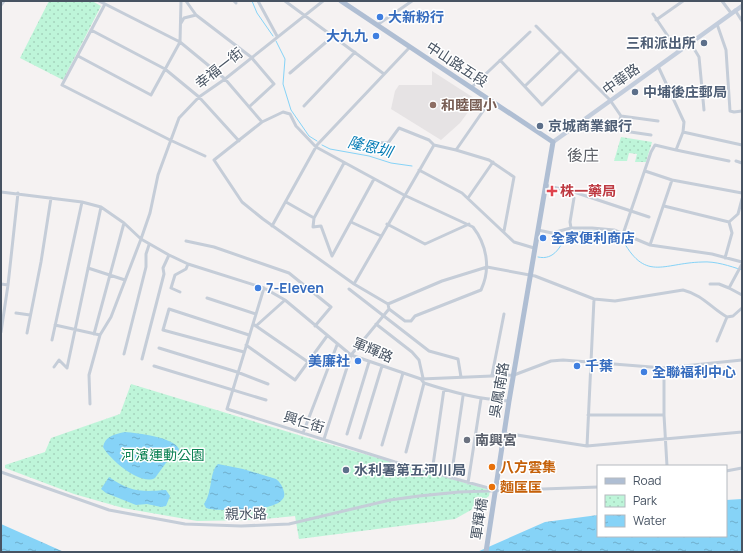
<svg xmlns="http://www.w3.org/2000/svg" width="743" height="553" viewBox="0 0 743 553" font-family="Manrope,'Noto Sans TC',sans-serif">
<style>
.education{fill:#e6e3e4}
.park{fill:url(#park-dots)}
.water{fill:url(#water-ripples)}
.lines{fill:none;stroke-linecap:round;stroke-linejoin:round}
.stream{stroke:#86d3f7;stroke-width:1}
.street{stroke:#c5cdd8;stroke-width:3}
.secondary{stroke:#c3cddc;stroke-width:4.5}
.primary{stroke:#afbed3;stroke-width:5}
.shop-dot{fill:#3f7fe0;stroke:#fff;stroke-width:1.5}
.service-dot{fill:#5c6f8a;stroke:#fff;stroke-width:1.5}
.education-dot{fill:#8d6e63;stroke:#fff;stroke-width:1.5}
.health-dot{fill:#e0444e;stroke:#fff;stroke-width:1.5}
.worship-dot{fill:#6b7280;stroke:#fff;stroke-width:1.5}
.food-dot{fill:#e8710a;stroke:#fff;stroke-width:1.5}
.labels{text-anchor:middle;stroke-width:3;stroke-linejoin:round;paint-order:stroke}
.shop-label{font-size:14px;font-weight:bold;fill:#366cbe;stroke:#fff;text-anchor:start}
.service-label{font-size:14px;font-weight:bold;fill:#4e5e75;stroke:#fff;text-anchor:start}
.street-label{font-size:14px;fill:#475362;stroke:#fff}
.education-label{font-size:14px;font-weight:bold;fill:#785e54;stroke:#fff;text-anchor:start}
.health-label{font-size:14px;font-weight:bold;fill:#be3a42;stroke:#fff;text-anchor:start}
.worship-label{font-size:14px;font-weight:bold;fill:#5b616d;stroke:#fff;text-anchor:start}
.park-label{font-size:14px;fill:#0d8254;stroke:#fff}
.food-label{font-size:14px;font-weight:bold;fill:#c56008;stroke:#fff;text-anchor:start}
.water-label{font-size:15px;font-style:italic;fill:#017ab4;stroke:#fff}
.quarter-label{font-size:16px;fill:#5e6168;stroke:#fff}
</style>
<defs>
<pattern id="park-dots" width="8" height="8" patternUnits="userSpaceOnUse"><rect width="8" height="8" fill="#bef5d9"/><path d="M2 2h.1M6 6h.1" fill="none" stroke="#a5d4bd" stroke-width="1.8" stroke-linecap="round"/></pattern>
<pattern id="water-ripples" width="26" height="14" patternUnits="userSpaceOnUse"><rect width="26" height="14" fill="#86d3f7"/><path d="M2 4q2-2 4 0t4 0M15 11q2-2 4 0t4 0" fill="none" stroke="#6faecb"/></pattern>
</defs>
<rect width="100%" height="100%" fill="#f5f2f2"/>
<!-- education -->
<path class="education" d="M432 71 477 100 460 123 441 140 391 109 395 91 399 85H432Z"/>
<!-- park -->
<path class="park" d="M49 1H92L101 6 63 80 20 58Z
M621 137 652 142 646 162H635L637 154 629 153 627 161H614Z
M131 384 315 440 490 490 489 496 471 510 455 519 299 539 295 516 253 520 197 521 123 508 74 494 5 468V465L45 452 51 438 120 414Z"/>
<!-- water -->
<path class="water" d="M125 432C138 433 173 437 179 449L178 452 168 460 155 478C141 486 110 460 103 447 105 436 115 434 125 432Z
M218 464 243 469 276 479C280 482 283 487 284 492 290 513 218 512 206 508L204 504C213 491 209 472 218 464Z
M109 477C130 492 141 492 166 490L170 496 166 506 161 507 147 504 136 505 106 493 101 489Z
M742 499V552H477L545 522 598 515V536H726V500Z
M1 524 64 552H1Z"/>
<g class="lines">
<!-- stream -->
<path class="stream" d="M252 1 257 13 273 36
M276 41 285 59 283 84 291 110 309 136 317 141
M322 145 330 149 369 156 391 163 412 166
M538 257C555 261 561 245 568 233 587 230 603 230 621 237 645 283 662 263 702 262 715 261 730 266 742 270"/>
<!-- street -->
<path class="street" d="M99 1 180 42 225 79 262 122 214 160 242 202 263 219 354 284 388 304 389 309 405 321H411L415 316 481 290C491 269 487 245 473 227L404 195 316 147 296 126 290 114 283 112 262 122
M186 1 196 15 251 57 274 84 249 107
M234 1 236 3
M258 1 277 36
M285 1 384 74
M722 1 731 13
M105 4 62 85 170 140 205 156
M1 5 4 1
M735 10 742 21
M653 14 678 51
M656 20 683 1
M181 23 184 18 196 15
M717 24 726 50 730 111 734 112 742 111
M377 25 412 1
M536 26 610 100 621 116 617 130 651 135
M91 30 165 69 199 97 239 141
M690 42 699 57 704 110
M78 56 151 95 180 42 181 1
M500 60 542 105 578 70
M658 66 684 122 683 132 742 145
M290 73 332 37
M525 86 560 52
M472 87 530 32
M304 106 355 52
M621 116 658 121
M364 142 388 143 399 128 429 140 434 145 456 150 490 101
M456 150 489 160 514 177 504 231
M676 150 729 161
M736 161 742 163
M419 170 462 193 514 242 534 248
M645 171 672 180 742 193
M545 185 577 193 649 217
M1 192 82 202 101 207 124 223 141 239 169 255 188 264 264 288 285 300 351 355 421 379 514 375 551 361 563 360 664 368 742 360
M468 198 493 162
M286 202 314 218 313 227 321 226 332 256 374 179
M664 206 729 222
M314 218 344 163
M351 222 381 236
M387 224 425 244 469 224
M272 226 317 145 409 48
M571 228 570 222 574 198
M538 230 552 233 571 228H592L614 230 650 245 712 254 742 262
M623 234 651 152 655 145 676 150 683 132
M186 241 214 247 289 273 331 307 315 326
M650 245 672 180
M725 258 732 233 729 222 738 214 742 199
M742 264 729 288 742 295
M88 268 125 280
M1 284 8 285
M354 284 434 145
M710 284H719L729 288
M264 288 227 409 395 462 492 489
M349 289 429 351 458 359 461 377
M180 292 171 288 175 275 186 269 188 264
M207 298 256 314
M388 304 442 281 487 267 535 276 594 299 615 301 683 290C703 295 711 308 727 317L733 316 742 308
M16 313 30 315
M253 324 308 362
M376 324 412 352 419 360 423 378
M55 325 100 335
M256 326 285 300
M1 332 8 285 18 193
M27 333 41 262 51 198
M94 334 124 223
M52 340 82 202
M717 341 727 317
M246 345 295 380 327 336
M159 348 237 372 268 384
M244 352 163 330 169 309 249 335
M124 354 146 267V254L149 245
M142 359 164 274 163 268 169 255
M154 366 266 400
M54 367 59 360 67 368 101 207
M664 368V415L667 466
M492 375 504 314
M421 379 424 383C455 393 477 399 509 401
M90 404 89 375 100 335 111 317 141 239 150 213 158 175 179 118 199 97 225 79 323 1
M588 415H664
M303 433 337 345
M504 433 587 446 742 432
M347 434 369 362
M360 438 382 366
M324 439 351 355 389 309
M382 445 403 373
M587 446 594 299
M406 452 424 383
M726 471 742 468
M1 472 109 510 185 524 241 526 289 524 390 500 419 496 459 492 598 487
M432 472 444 389
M451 478 463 396
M468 483 481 399"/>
<!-- secondary -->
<path class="secondary" d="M553 142 742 6"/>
<!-- primary -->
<path class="primary" d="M341 1 553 142 509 401 486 552"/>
</g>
<!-- markers -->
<g class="shop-dot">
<circle cx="380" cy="17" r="4"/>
<circle cx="376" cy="36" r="4"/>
<circle cx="543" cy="238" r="4"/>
<circle cx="258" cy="288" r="4"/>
<circle cx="358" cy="361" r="4"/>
<circle cx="577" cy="366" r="4"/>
<circle cx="644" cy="372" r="4"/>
</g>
<g class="service-dot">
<circle cx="704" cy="43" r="4"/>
<circle cx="635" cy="92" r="4"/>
<circle cx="540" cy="126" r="4"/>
<circle cx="346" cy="470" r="4"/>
</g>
<circle class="education-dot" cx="433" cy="105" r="4"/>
<path class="health-dot" d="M550 185h4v4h4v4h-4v4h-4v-4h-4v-4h4z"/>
<circle class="worship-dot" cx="467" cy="440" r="4"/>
<g class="food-dot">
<circle cx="492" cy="467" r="4"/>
<circle cx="492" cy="487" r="4"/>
</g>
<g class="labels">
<!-- shop labels -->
<g class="shop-label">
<text x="388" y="22">大新粉行</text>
<text x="368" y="41" text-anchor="end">大九九</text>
<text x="551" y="243">全家便利商店</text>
<text x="266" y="293">7-Eleven</text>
<text x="350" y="366" text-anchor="end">美廉社</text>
<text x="585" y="371">千葉</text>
<text x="652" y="377">全聯福利中心</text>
</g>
<!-- service labels -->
<g class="service-label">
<text x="696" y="48" text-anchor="end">三和派出所</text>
<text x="643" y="97">中埔後庄郵局</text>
<text x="548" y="131">京城商業銀行</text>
<text x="354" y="475">水利署第五河川局</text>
</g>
<!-- street labels -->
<g class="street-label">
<text transform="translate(457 64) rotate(33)" y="5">中山路五段</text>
<text transform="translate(219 68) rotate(-38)" y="5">幸福一街</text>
<text transform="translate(621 79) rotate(-36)" y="5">中華路</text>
<text transform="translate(373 350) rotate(23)" y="5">軍輝路</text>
<text transform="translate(499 390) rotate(-80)" y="5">吳鳳南路</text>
<text transform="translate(304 422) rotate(17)" y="5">興仁街</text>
<text transform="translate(246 514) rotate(-1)" y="5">親水路</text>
<text transform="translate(479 519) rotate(-81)" y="5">軍輝橋</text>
</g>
<!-- education labels -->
<g class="education-label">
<text x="441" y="110">和睦國小</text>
</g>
<!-- health labels -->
<g class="health-label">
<text x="560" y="196">株一藥局</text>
</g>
<!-- worship labels -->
<g class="worship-label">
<text x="475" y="445">南興宮</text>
</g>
<!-- park labels -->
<g class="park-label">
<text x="163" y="460">河濱運動公園</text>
</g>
<!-- food labels -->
<g class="food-label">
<text x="500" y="472">八方雲集</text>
<text x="500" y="492">麵匡匡</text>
</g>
<!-- water labels -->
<g class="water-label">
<text transform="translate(370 147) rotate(14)" y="5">隆恩圳</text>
</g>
<!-- quarter labels -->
<g class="quarter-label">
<text x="583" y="161">後庄</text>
</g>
</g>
<!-- border -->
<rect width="743" height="553" fill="none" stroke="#475362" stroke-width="4"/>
<!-- legend -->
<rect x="597" y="465" width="130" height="72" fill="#ffffff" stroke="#b5bac0"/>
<rect x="605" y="478" width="20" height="6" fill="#afbed3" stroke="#b5bac0"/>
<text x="633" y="485" font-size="12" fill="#475362">Road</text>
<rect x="605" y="495" width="20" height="12" fill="url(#park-dots)" stroke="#b5bac0"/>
<text x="633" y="505" font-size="12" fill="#475362">Park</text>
<rect x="605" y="515" width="20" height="12" fill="url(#water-ripples)" stroke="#b5bac0"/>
<text x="633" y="525" font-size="12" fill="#475362">Water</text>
</svg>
